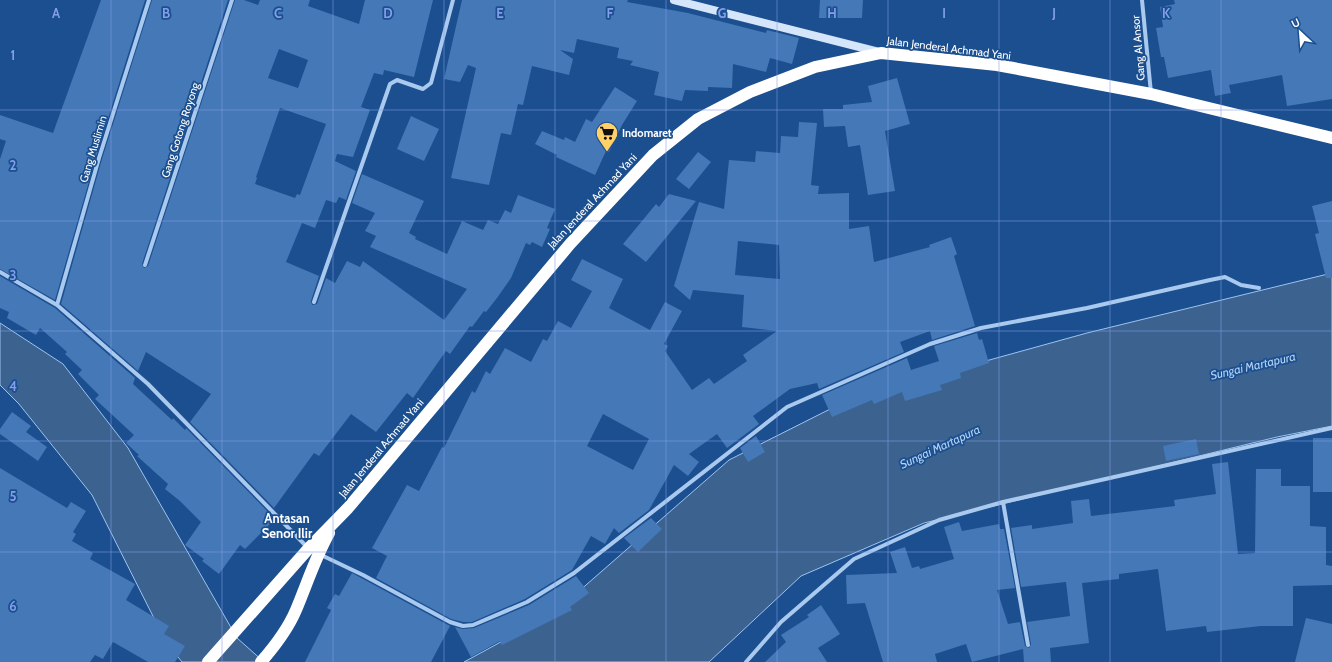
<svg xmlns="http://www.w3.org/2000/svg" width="1332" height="662" viewBox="0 0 1332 662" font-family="Cabin,sans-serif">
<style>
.water{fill:#3c6290;stroke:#9cc4f0}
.building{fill:#4478b7;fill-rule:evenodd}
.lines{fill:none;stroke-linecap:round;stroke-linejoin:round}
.street{stroke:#a9c9ee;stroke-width:4}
.secondary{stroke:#d6e6fa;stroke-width:8}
.highway{stroke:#fff;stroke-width:12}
.grid{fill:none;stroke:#839eea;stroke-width:1;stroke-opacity:0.55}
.labels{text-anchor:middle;stroke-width:3.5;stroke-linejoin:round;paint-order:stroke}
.street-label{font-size:11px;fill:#fff;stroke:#1b4f8f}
.poi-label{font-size:11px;font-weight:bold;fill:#fff;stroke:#1b4f8f;text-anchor:start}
.water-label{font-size:12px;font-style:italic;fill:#b5d3f5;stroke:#1b4f8f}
.quarter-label{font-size:13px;font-weight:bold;fill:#fff;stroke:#1b4f8f}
.grid-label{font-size:13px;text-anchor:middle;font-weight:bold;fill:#839eea;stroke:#1b4f8f;stroke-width:3.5;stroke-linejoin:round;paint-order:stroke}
</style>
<rect width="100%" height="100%" fill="#1b4f8f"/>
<!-- water -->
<path class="water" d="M1332 273V426L1277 437 924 523 801 576 709 662H464L554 613 729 460 852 398 1087 333Z
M0 323 63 364 128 448 237 638 264 662H182L166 642 92 495 19 404 0 385Z"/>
<!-- building -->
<path class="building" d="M101 0H145L96 157 55 300 0 269V159L6 141 0 139V115L53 133Z
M152 0H228L142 264 144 268 148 266 235 0H244L258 5 260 0H310L308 6 359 24 365 0H433L414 77 384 70 383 75 374 73 361 107 370 110 353 157 337 154 335 161 356 171 346 200 339 197 336 203 326 200 315 228 302 223 286 262 319 276 311 301 312 305 317 304 326 278 335 283 347 261 360 267 363 261 444 320 467 289 370 247 376 236 365 231 375 213 352 203 362 174 424 201 409 233 416 237 415 239 447 254 462 221 483 230 488 220 498 224 505 210 511 213 518 195 555 209 547 228 550 229 542 247 532 242 530 245 526 243 511 278 497 298 486 312 484 311 472 327 470 326 450 354 446 351 413 398 407 393 376 432 351 414 319 456 314 453 274 508 190 422 211 394 146 352 138 371 61 304 102 159ZM279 49 308 60 298 88 268 78ZM280 108 326 124 300 195 297 194 295 198 255 184 257 178 256 177Z
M462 0H628L627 2 688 13 766 33 767 30 799 38 792 64 770 58 766 72 733 64 732 88 708 87V91L685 90 682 101 654 95 659 72 630 65 633 61 617 58 619 48 577 39 574 53 560 50 573 59 569 75 532 66 523 105 518 104 511 135 501 133 489 185 451 178 476 68 468 65 460 82 444 79Z
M820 0H863L862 18H819Z
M1174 0H1332V99L1287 106 1282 75 1229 85 1231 93 1215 96 1211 70 1168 78 1164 57H1161L1156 28 1163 27 1160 7 1175 4Z
M897 78 910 124 885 131 895 191 868 195 860 145 848 147 845 126 824 127 823 109H843V105L872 102 868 86Z
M615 87 637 101 622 125 609 152 606 151 595 175 556 157 557 155 535 144 542 131 564 140 565 137 575 142 586 119 592 122Z
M411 116 439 129 424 161 397 149Z
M799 122 817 123 811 185 819 186 818 194 849 193V229L869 226 874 262 930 247 929 245 951 237 957 254 954 256 975 326 932 340 930 331 900 342 904 352 819 389 817 383 790 389 753 416 759 424 727 448 717 434 689 454 699 462 688 476 674 465 649 510 619 533 614 528 605 544 591 536 572 570 525 599 472 622H463L451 619 376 578 387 556 372 548 407 485 419 491 442 447 444 448 472 391 475 393 486 371 490 374 505 348 531 362 543 339 547 341 558 321 571 328 592 291 571 280 582 259 623 279 609 308 650 330 665 302 682 311 664 344 668 346 665 351 692 390 709 378 714 384 747 361 743 355 777 331 742 327 744 295 693 290 690 300 674 286 699 202 724 209 729 160 755 162 756 151 780 153 781 136 798 137ZM738 241 779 245 780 279 735 275ZM603 414 649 439 633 470 587 446Z
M698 152 711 162 689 189 676 179Z
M669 194 696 201 646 262 623 244 656 204 659 207Z
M1332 201V278H1326L1315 234 1319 233 1312 206Z
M0 276 55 308 135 378 133 384 172 420 173 418 185 430 186 428 275 519 245 549 240 545 219 574 202 561 204 559 185 545 201 522 180 501 165 489 168 484 137 456 139 455 126 443 134 435 95 399 99 395 78 374 82 370 65 354 67 352 40 328 36 335 7 318 9 312 0 308Z
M977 333 979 340 982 339 989 363 960 373 961 378 940 385 942 390 905 401 902 392 874 404 872 400 832 417 822 395 907 358 911 370 939 361 934 346Z
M12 412 31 426 26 432 47 447 38 461 0 434V429Z
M756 436 765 452 748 462 740 448Z
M1313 438H1332V492H1313Z
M1196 439 1199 454 1166 461 1163 446Z
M1228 462 1238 554 1255 553 1256 469H1281V486H1310V526L1326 527V565L1332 566V585L1293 586V626H1261L1207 632 1206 626 1166 631 1158 569 1119 574V579L1082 583 1089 643 1050 648 1051 662H1024L1023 649 972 662 966 644 935 654 937 662H883L865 603 847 604 846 575 897 573 890 552 905 547 912 568 919 566 920 569 954 559 944 527 959 522 962 531 999 524 1000 529H1004L1015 588 997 590 1008 624 1020 622 1025 646 1029 648 1031 644 1027 622 1070 616 1066 582 1021 587 1011 528 1032 525V529L1073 523 1071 501 1089 499 1091 516 1175 506 1174 500 1216 494 1212 464Z
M0 468 67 508 71 502 86 511 73 532 76 534 72 541 93 553 90 559 135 584 126 600 169 626 164 634 185 646 175 662H148L113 642 103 659 95 655 90 662H0Z
M651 518 662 529 638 552 624 538Z
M352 573 450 626 431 662H305L331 610 327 608 335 594 339 596Z
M576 576 589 593 570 607 572 610 502 645 500 641 471 657 455 627 463 629 474 628 529 605Z
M821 605 840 634 818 648 827 662H765L786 642 781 635 809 617 807 615Z
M1306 618 1332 624V662H1295Z"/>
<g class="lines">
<!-- street -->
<path class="street" d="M1142 0 1151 93
M145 265 232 0
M0 272 57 305 148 384 308 548
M314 302 390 84 397 80 423 89 431 83 453 0
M57 305 99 158 149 0
M1003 502 1028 645
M319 554 363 575 450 622 463 626 473 625 527 602 574 573 787 407 930 344 981 328 1087 308 1210 280 1225 277 1241 285 1259 288
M746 662 781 622 854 559 939 520 1003 502 1332 428"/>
<!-- secondary -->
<path class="secondary" d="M674 0 879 52"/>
<!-- highway -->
<path class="highway" d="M208 662 309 548 348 508 570 244 653 155 698 119 750 92 815 67 881 53 997 65 1151 94 1332 138
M261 662C275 646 288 629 296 610 307 584 315 558 329 533"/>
</g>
<!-- grid -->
<path class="grid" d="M111 0V662M222 0V662M333 0V662M444 0V662M555 0V662M666 0V662M777 0V662M888 0V662M999 0V662M1110 0V662M1221 0V662M0 110H1332M0 221H1332M0 331H1332M0 441H1332M0 552H1332"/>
<!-- icons -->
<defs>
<g id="supermarket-pin" transform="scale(1.15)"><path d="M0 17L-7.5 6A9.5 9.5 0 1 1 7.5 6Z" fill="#ffd166" stroke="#1b4f8f"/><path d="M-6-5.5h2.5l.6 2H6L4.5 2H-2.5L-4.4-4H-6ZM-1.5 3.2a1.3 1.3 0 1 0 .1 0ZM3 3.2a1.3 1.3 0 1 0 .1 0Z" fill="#111"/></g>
</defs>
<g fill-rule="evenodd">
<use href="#supermarket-pin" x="607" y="133"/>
</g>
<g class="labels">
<!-- street labels -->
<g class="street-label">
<text transform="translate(949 48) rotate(7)" y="4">Jalan Jenderal Achmad Yani</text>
<text transform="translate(1138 48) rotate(-95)" y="4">Gang Al Ansor</text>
<text transform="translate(180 130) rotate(-72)" y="4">Gang Gotong Royong</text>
<text transform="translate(93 149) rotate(-73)" y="4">Gang Muslimin</text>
<text transform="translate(592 201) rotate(-47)" y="4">Jalan Jenderal Achmad Yani</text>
<text transform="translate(381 448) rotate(-50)" y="4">Jalan Jenderal Achmad Yani</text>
</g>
<!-- poi labels -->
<g class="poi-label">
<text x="622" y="137">Indomaret</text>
</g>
<!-- water labels -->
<g class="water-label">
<text transform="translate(1253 366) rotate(-13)" y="4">Sungai Martapura</text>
<text transform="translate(940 447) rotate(-25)" y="4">Sungai Martapura</text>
</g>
<!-- quarter labels -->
<g class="quarter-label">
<text x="287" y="523">Antasan<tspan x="287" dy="15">Senor Ilir</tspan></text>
</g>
</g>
<g class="grid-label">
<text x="56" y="18">A</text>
<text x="166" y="18">B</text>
<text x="278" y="18">C</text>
<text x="388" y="18">D</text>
<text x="500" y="18">E</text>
<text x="610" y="18">F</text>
<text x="722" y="18">G</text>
<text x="832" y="18">H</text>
<text x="944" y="18">I</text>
<text x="1054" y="18">J</text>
<text x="1166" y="18">K</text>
<text x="13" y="60">1</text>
<text x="13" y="170">2</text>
<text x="13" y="280">3</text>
<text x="13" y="391">4</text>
<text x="13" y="501">5</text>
<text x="13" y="611">6</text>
</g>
<!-- north arrow -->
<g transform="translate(1300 32) rotate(334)" stroke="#1b4f8f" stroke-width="3" paint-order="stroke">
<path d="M0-3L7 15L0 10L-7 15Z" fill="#ffffff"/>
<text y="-6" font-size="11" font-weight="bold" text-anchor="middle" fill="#ffffff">U</text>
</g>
</svg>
